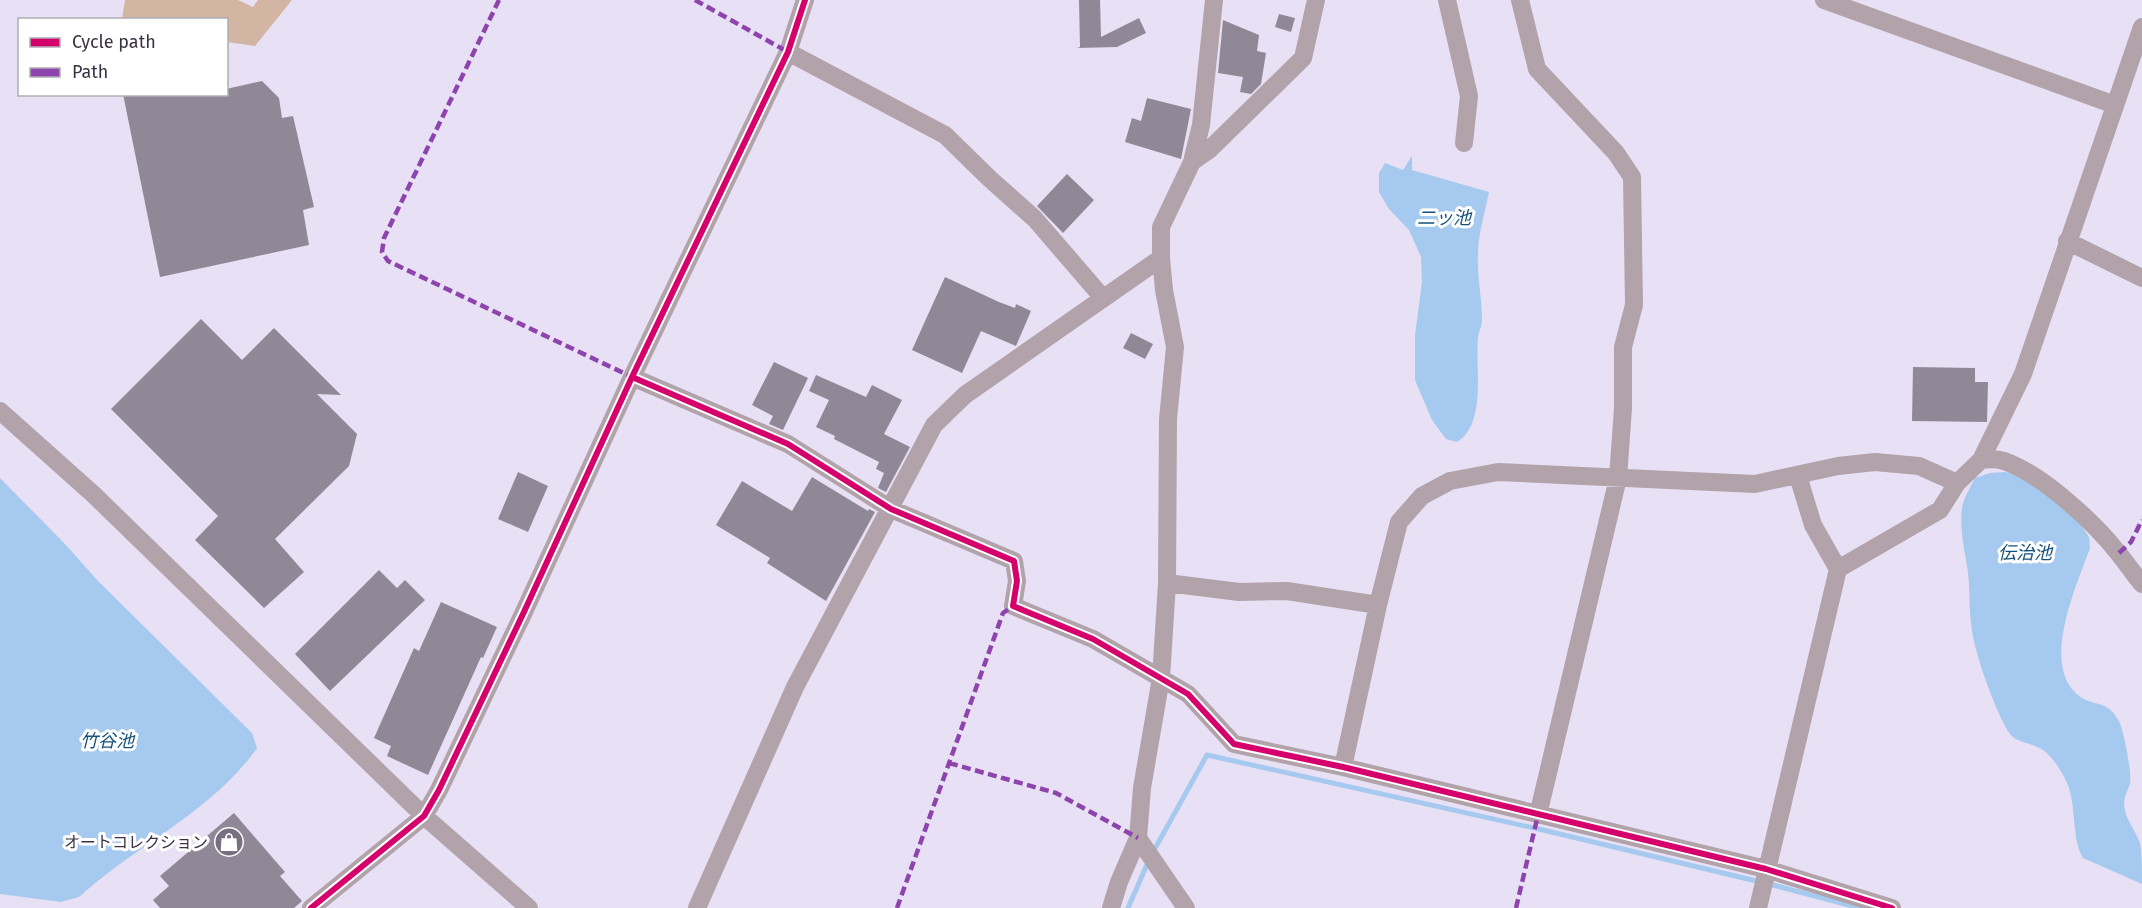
<svg xmlns="http://www.w3.org/2000/svg" width="2142" height="908" viewBox="0 0 2142 908" font-family="'Fira Sans','Noto Sans JP',sans-serif">
<style>
.forest{fill:#d3b5a4}
.water{fill:#a6caef}
.lines{fill:none;stroke-linecap:round;stroke-linejoin:round}
.stream{stroke:#a6caef;stroke-width:5}
.building{fill:#918897}
.minor{stroke:#b2a3ab;stroke-width:18}
.quiet{stroke:#8e44ad;stroke-width:4.5;stroke-dasharray:9 4.5;stroke-linecap:butt}
.cycleway-casing{stroke:#fff;stroke-width:10}
.cycleway{stroke:#d6006c;stroke-width:6}
.labels{text-anchor:middle;stroke-width:6;stroke-linejoin:round;paint-order:stroke}
.poi-label{font-size:16px;fill:#3a3244;stroke:#fff;text-anchor:end}
.water-label{font-size:18px;font-style:italic;fill:#14517c;stroke:#fff}
</style>
<rect width="100%" height="100%" fill="#e8e0f4"/>
<!-- forest -->
<path class="forest" d="M125 0H238L253 7 258 0H292L255 46 227 42 226 20 122 19Z"/>
<!-- water -->
<path class="water" d="M1412 156V170L1489 192C1485 214 1478 233 1478 255 1477 277 1482 298 1482 320 1482 326 1479 331 1478 337 1475 367 1487 424 1457 442L1446 439 1432 420 1415 380V335L1422 282 1421 257 1409 230 1389 209 1379 192V173L1385 163 1403 170Z
M2005 472 2020 475 2047 492 2081 525 2089 537 2090 548C2077 585 2040 664 2078 695 2094 708 2106 698 2119 721 2124 731 2132 773 2130 784 2127 793 2122 799 2125 810 2127 821 2136 832 2140 843 2142 855 2142 871 2142 884L2083 858C2071 838 2077 806 2067 783 2062 772 2053 757 2043 750 2033 743 2017 743 2010 734 1997 716 1975 654 1972 631 1969 612 1970 591 1968 572 1965 552 1959 528 1962 508 1964 497 1970 488 1975 478L1990 473Z
M0 478 65 544 98 581 252 733 257 748C212 812 136 845 79 897L61 902 0 894Z"/>
<g class="lines">
<!-- stream -->
<path class="stream" d="M1153 852 1207 755 1543 830 1773 885 1860 908
M1128 908 1149 860"/>
</g>
<!-- building -->
<path class="building" d="M1079 0H1100L1101 37 1139 18 1146 33 1117 47 1077 48 1080 47Z
M1279 14 1295 18 1291 32 1275 27Z
M1223 20 1259 35 1257 51 1266 53 1261 84 1251 94 1240 92 1243 77 1218 73Z
M262 81 279 98 282 118 293 116 314 207 303 210 309 245 160 277 123 94H226V89Z
M1147 98 1191 109 1181 159 1125 142 1132 118 1141 121Z
M1067 174 1094 200 1063 233 1037 206Z
M945 277 999 302 1015 308 1016 304 1031 311 1016 346 981 331 962 373 912 350Z
M201 319 242 360 274 328 341 395 317 394 357 434 349 466 275 539 304 572 264 608 195 540 218 516 111 409Z
M1131 333 1153 344 1145 359 1123 348Z
M774 362 808 378 783 430 769 424 773 416 752 405Z
M1913 367 1975 368V382H1988L1987 422 1912 421Z
M816 375 866 397 872 385 902 400 884 434 910 447 886 492 878 488 884 473 876 469 879 462 834 439 835 436 816 427 829 400 809 391Z
M518 472 548 486 528 532 498 519Z
M812 477 868 511 869 509 875 512 826 601 767 563 770 558 716 525 742 481 792 511Z
M379 570 397 588 405 580 425 600 330 691 295 654Z
M441 602 497 627 483 658 481 657 428 775 387 756 391 746 374 738 414 648 419 651Z
M234 813 285 872 280 876 302 901 294 908H160L153 900 169 886 160 876Z"/>
<g class="lines">
<!-- minor -->
<path class="minor" d="M1447 0 1469 96 1464 143
M1520 0 1537 69 1616 153 1632 177 1634 305 1623 347V408L1618 478 1538 815
M1824 0 2115 105
M788 52 945 135 990 179 1035 219 1103 298
M1192 162 1209 150 1303 58 1316 0
M2067 241 2142 278
M632 377 788 444 891 509 1014 561 1017 581 1013 606 1093 639 1188 694 1234 744 1343 767 1766 869 1892 908
M0 411 93 494 424 816 529 908
M1981 460C1989 459 1997 459 2004 461 2042 474 2095 523 2119 554 2127 564 2134 574 2142 584
M1798 476 1813 525 1838 569
M1167 583 1239 592 1287 591 1378 605 1399 522 1422 496 1450 481 1498 472 1755 484 1838 466 1875 462 1919 466 1957 483
M1343 767 1378 605
M1138 838 1186 908
M311 908 424 816 439 790 523 614 632 377 788 52 805 0
M697 908 795 687 934 425 965 395 1161 258
M1111 908 1119 882 1138 838 1142 788 1161 678 1167 583 1168 419 1175 347 1164 290 1161 258V227L1192 162 1201 125 1214 0
M1758 908 1838 569 1940 510 1957 483 1981 460 2023 374 2142 27"/>
<!-- quiet -->
<path class="quiet" d="M499 0 384 238 382 252 388 261 632 377
M695 0 788 52
M2119 553 2131 542 2142 520
M949 763 1056 793 1138 838
M897 908 1003 613 1013 606
M1516 908 1538 815"/>
<!-- cycleway casing -->
<g class="cycleway-casing">
<path id="cycleway" d="M632 377 788 444 891 509 1014 561 1017 581 1013 606 1093 639 1188 694 1234 744 1343 767 1766 869 1892 908
M311 908 424 816 439 790 523 614 632 377 788 52 805 0"/>
</g>
<!-- cycleway -->
<use href="#cycleway" class="cycleway"/>
</g>
<!-- icons -->
<defs>
<g id="shop-disc" transform="scale(1.5)"><circle r="9.5" fill="#776f82" stroke="#fff"/><path d="M-5-2.5h2.3a2.7 3.5 0 0 1 5.4 0H5L5.5 6h-11ZM-1.5-2.5h3a1.5 2.3 0 0 0-3 0Z" fill="#fff"/></g>
</defs>
<g fill-rule="evenodd">
<use href="#shop-disc" x="229" y="842"/>
</g>
<g class="labels">
<!-- poi labels -->
<g class="poi-label">
<text x="208" y="848">オートコレクション</text>
</g>
<!-- water labels -->
<g class="water-label">
<text x="1444" y="224">二ッ池</text>
<text x="2025" y="559">伝治池</text>
<text x="107" y="747">竹谷池</text>
</g>
</g>
<!-- legend -->
<rect x="18" y="18" width="210" height="78" fill="#ffffff" stroke="#b0adb4" stroke-width="1.5"/>
<rect x="30" y="38" width="30" height="9" fill="#d6006c" stroke="#b0adb4" stroke-width="1.5"/>
<text x="72" y="48" font-size="18" fill="#3a3244">Cycle path</text>
<rect x="30" y="68" width="30" height="9" fill="#8e44ad" stroke="#b0adb4" stroke-width="1.5"/>
<text x="72" y="78" font-size="18" fill="#3a3244">Path</text>
</svg>
